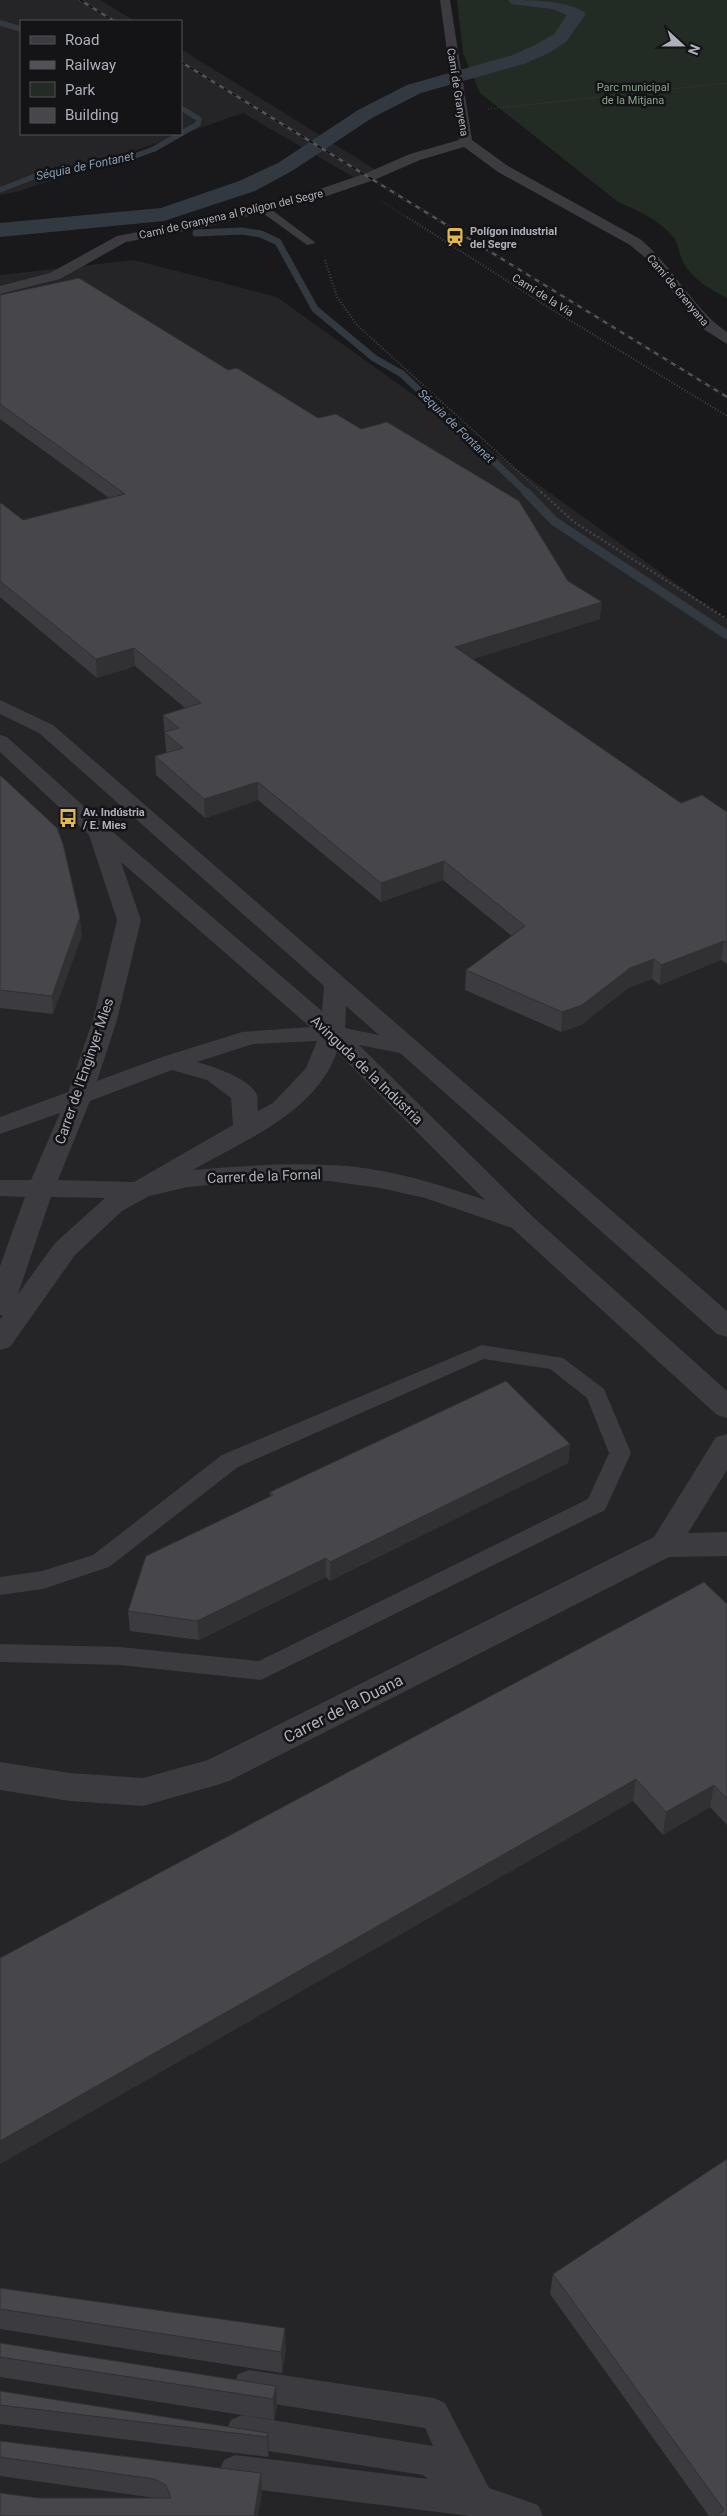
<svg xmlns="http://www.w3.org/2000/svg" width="727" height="2516" viewBox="0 0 727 2516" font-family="Roboto,sans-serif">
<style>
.built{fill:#252528}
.green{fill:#232b25}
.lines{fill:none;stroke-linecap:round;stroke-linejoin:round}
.stream-far2{stroke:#323940;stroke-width:5.5}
.stream-far1{stroke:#323940;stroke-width:7}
.stream{stroke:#323940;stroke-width:9}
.canal{fill:#323940;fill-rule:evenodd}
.path-far2{stroke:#414246;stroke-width:1;stroke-dasharray:1 2;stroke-linecap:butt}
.path-far1{stroke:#414246;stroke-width:2;stroke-dasharray:1 2;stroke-linecap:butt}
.path{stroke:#414246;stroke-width:2.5;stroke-dasharray:2 2.5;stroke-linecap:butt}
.lane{fill:#3b3b40;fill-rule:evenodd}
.street{fill:#3b3b40;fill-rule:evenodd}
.rail-casing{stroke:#525358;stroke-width:2.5}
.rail{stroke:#141416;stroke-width:2;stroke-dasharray:5;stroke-linecap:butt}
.wall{fill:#3c3c40}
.shaded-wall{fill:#313134}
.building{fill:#46464b;stroke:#313134}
.labels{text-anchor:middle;stroke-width:5;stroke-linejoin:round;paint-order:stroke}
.far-park-label{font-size:11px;fill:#86a28a;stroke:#141416}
.far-street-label{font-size:11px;fill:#adb0b9;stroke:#141416}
.far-poi-label{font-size:11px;font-weight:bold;fill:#adb0b9;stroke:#141416;text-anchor:start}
.far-water-label{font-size:12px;font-style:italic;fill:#889bb0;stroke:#141416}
.street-label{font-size:14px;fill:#adb0b9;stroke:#141416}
.near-street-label{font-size:16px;fill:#adb0b9;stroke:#141416}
</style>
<rect width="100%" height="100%" fill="#19191b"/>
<!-- built -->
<path class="built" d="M0 0H100L135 21H21V134H181V49L376 170 355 178 243 113 20 191 0 195Z
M134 260 277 297 727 620V2516H0V275Z"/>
<!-- green -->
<path class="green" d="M457 0H727V298C711 290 692 279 683 262 679 254 679 244 673 237 660 220 637 210 618 202L480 93 463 53Z"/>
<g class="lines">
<!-- stream-far2 -->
<path class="stream-far2" d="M0 23 21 29
M0 190 33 177 135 156 154 149 198 124 199 119 181 108"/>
<!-- stream-far1 -->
<path class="stream-far1" d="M196 233 242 231 261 234 278 242 315 309 374 358 402 374 527 493"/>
<!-- stream -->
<path class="stream" d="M526 492 554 521 727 635"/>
<!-- canal -->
<path class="canal" d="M508 0C530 0 571 0 586 14L566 42 549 53 527 63 421 93 372 118 292 171 255 191 164 221 0 237V223L161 208 239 181 278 163 358 110 407 85 513 55 535 45 554 34 567 15 552 9 511 4Z"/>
<!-- path-far2 -->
<path class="path-far2" d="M488 109 727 83
M382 201 409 219"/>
<!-- path-far1 -->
<path class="path-far1" d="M407 217 548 307 727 416
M325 260 337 297 357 325 542 493"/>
<!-- path -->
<path class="path" d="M541 492 574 522 727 619"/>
<!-- lane -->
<path class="lane" d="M260 207H268L316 243 307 245 260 211Z
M482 1345 563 1358 604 1389 631 1453 605 1510 261 1680 120 1665 0 1662V1644L120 1647 259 1661 588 1499 609 1453 587 1398 550 1369 484 1359 238 1467 109 1567 43 1589 0 1595V1577L42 1571 93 1555 222 1455Z
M249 2370 434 2398 445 2403 489 2488 538 2505 543 2516H470L235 2487 224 2482 219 2471 224 2460 235 2455 428 2479 423 2475 242 2447 231 2442 226 2431 231 2420 242 2415 433 2446 425 2428 249 2400 238 2396 234 2385 238 2374Z"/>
<!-- street -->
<path class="street" d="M440 0H450L472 140 508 166 640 239C673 266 692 308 727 332V344L700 327 648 260 630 245 498 172 464 147 420 160 374 180 318 199 205 227 126 242 60 279 0 294V286L50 273 117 236 205 219 308 193 364 174 410 154 459 140Z
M0 700 53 725 727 1311V1337L717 1334 400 1053 359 1045 532 1216 727 1391V1418L717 1415 512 1228 425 1198 380 1188 329 1181 243 1182 188 1187 149 1196 122 1211 75 1255 10 1347 0 1350V1319L3 1315H0V1266L25 1197 0 1196V1180H31L60 1113 0 1134V1117L68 1092 93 1020 117 920 89 835 0 752V735L7 737 107 827 322 1011 324 986 39 733 0 714ZM121 862 310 1027 242 1032 162 1057 97 1081 117 1020 141 920ZM346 1006 379 1035 345 1028ZM317 1041 306 1068 273 1103 258 1111C257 1106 258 1099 257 1095 251 1079 212 1066 197 1062L253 1044ZM337 1052 485 1200C435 1183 381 1166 327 1165 283 1163 238 1166 193 1170 245 1140 315 1113 337 1052ZM172 1070 207 1080 231 1098 233 1125 134 1182 58 1180 90 1101ZM51 1197 105 1198 55 1243 18 1294Z
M727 1434V1470L688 1533 727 1532V1556L669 1557 229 1781 217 1785 143 1806 70 1801 0 1790V1762L70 1773 143 1778 208 1760 654 1537 716 1437Z"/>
<!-- rail casing -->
<g class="rail-casing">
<path id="rail" d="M80 0 114 21
M181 62 727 397"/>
</g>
<!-- rail -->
<use href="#rail" class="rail"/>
</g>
<!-- wall -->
<path class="wall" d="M0 295 568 581 600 619 473 659 681 803 727 812V964L721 960 660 985 652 979 628 988 581 1025 561 1032 465 990 466 970 512 936 443 880 381 902 258 800 205 818 156 775 155 756 167 752 166 751 163 715 185 708 135 666 97 678 0 597V503L23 520 109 498 0 419Z
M0 775 82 935 53 1014 0 1008Z
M570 1444 568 1463 330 1581 326 1577 199 1640 130 1631 128 1611 270 1497V1492Z
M727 1604V1825L710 1807 663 1835 633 1801 0 2164Z
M727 2159V2516H709L550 2294 553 2274Z
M0 2288 286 2349 282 2373 0 2329Z
M0 2343 276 2386 277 2407 274 2420 0 2377Z
M0 2391 268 2433 269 2453 268 2457 0 2424Z
M0 2441 262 2492 258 2516H0L39 2498H155L0 2476Z"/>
<!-- shaded-wall -->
<path class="shaded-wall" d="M602 602 600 619 454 665 455 647Z
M134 648 135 666 97 678 96 659Z
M258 782V800L205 818 204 799Z
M444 861 443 880 381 902V883Z
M80 917 82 935 53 1014 52 996Z
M724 941 721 960 660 985 661 965Z
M654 959 652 979 628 988 581 1025 561 1032 562 1012 630 968Z
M570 1444 568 1463 330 1581V1562Z
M326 1558V1577L199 1640 197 1621Z
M636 1779 633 1801 0 2164V2141Z
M714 1785 710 1807 663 1835 666 1812Z
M285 2328 286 2349 282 2373 281 2352Z
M276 2386 277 2407 274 2420 273 2399Z
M268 2433 269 2453 268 2457 267 2437Z
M261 2473 262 2492 258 2516H254Z"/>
<!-- building -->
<path class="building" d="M79 278 228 370 237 368 318 418 336 414 361 429 387 422 519 501 568 581 602 602 455 647 681 803 702 795 727 812V943L724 941 661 965 654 959 630 968 582 1005 562 1012 466 970 525 926 444 861 381 883 258 782 204 799 155 756 183 748 164 732 179 728 163 715 201 703 134 648 96 659 0 581V503H1L23 520 125 494 0 404V295Z
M0 775 57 828 63 844 80 917 52 996 0 990Z
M506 1381 570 1444 330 1562 326 1558 197 1621 128 1611 146 1556 273 1495 270 1492Z
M704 1582 727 1604V1799L714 1785 666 1812 636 1779 0 2141V1958Z
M727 2159V2516H716L724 2510 553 2274Z
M0 2288 285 2328 281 2352 0 2309Z
M0 2343 276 2386 273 2399 0 2357Z
M0 2391 268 2433 267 2437 0 2405Z
M0 2441 261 2473 254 2516H0V2493L39 2498H171L166 2485 154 2479 0 2457Z"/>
<!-- icons -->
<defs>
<g id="station-bare" transform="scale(1.5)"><path d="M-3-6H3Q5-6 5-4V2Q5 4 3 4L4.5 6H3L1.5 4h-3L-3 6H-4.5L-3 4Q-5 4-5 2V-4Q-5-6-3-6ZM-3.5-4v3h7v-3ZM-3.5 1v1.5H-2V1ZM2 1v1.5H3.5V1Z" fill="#e0b84d" stroke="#141416" stroke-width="2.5" paint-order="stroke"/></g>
<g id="bus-bare" transform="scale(1.5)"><path d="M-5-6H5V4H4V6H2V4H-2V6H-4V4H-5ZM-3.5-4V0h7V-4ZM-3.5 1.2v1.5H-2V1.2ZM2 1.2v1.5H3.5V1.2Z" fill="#e0b84d" stroke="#141416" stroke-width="2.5" paint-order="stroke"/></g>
</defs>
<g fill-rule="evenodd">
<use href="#station-bare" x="455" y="237"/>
<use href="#bus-bare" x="68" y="818"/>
</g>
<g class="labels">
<!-- far-park labels -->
<g class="far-park-label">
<text x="633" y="91">Parc municipal<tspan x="633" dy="13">de la Mitjana</tspan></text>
</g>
<!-- far-street labels -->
<g class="far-street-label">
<text transform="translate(458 92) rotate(81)" y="4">Camí de Granyena</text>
<text transform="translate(231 214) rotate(-13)" y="4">Camí de Granyena al Polígon del Segre</text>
<text transform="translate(678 290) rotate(50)" y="4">Camí de Grenyana</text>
<text transform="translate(543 295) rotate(32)" y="4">Camí de la Via</text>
</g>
<!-- far-poi labels -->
<g class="far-poi-label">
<text x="470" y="235">Polígon industrial<tspan x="470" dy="13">del Segre</tspan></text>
<text x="83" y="816">Av. Indústria<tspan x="83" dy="13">/ E. Mies</tspan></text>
</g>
<!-- far-water labels -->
<g class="far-water-label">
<text transform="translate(85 166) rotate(-12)" y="4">Séquia de Fontanet</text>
<text transform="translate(456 426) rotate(44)" y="4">Séquia de Fontanet</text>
</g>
<!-- street labels -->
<g class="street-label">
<text transform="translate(367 1070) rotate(44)" y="5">Avinguda de la Indústria</text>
<text transform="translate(84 1071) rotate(-71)" y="5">Carrer de l'Enginyer Mies</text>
<text transform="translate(264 1176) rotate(-2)" y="5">Carrer de la Fornal</text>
</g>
<!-- near-street labels -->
<g class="near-street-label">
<text transform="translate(343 1708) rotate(-27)" y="6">Carrer de la Duana</text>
</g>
</g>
<!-- legend -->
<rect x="20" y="20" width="162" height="115" fill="#141416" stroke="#515257"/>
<rect x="30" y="36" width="25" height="8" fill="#3b3b40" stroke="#515257"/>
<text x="65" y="45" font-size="15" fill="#adb0b9">Road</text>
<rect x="30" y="61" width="25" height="8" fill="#525358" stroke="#515257"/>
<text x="65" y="70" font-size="15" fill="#adb0b9">Railway</text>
<rect x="30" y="82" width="25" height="15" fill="#232b25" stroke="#515257"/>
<text x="65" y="95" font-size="15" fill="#adb0b9">Park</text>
<rect x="30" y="108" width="25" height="15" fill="#46464b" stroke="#515257"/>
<text x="65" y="120" font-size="15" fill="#adb0b9">Building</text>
<!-- north arrow -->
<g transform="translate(682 45) rotate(111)" stroke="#141416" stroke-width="4" paint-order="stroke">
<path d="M0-4L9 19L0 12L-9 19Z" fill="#adb0b9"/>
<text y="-8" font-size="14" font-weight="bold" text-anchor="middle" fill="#adb0b9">N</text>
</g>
</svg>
